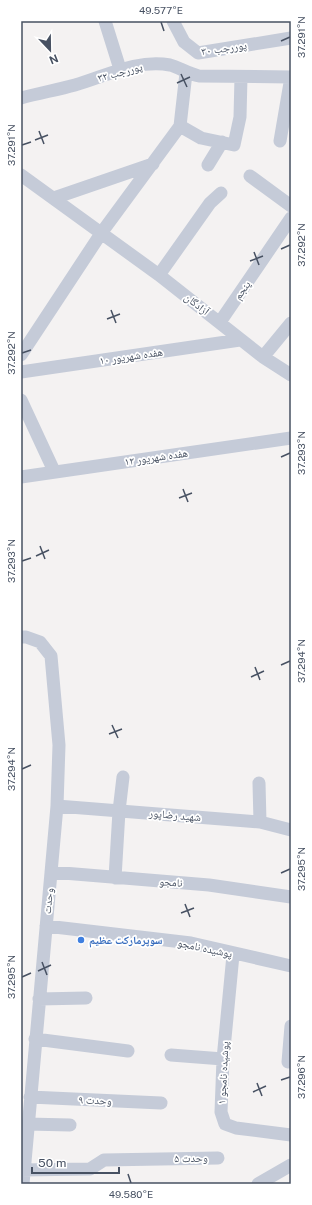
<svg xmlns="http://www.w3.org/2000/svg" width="312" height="1205" viewBox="0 0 312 1205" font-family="'Public Sans','Noto Naskh Arabic',sans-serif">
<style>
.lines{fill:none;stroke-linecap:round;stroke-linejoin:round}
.minor{stroke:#c5cbd8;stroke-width:13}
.ticks{fill:none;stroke:#475162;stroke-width:1.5}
.shop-dot{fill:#3f7fe0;stroke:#fff;stroke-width:1.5}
.labels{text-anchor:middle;stroke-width:3.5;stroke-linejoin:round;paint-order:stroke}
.street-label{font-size:11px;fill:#475162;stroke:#fff}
.shop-label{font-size:11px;font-weight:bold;fill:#366cbe;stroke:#fff;text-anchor:start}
.neatline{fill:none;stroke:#475162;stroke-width:1.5}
.ticks-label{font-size:10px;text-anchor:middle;fill:#475162}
</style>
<rect width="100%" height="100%" fill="#f4f2f2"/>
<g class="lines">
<!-- minor -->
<path class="minor" d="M105 21 120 69
M173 21 184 42 198 53 291 38
M186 73 180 126 201 138 234 145 240 117 241 77
M21 98C39 93 57 90 75 85 106 76 137 59 170 65 178 67 189 74 199 76L291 77
M280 141 291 77
M208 165 222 142
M21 175 159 275 263 357 291 375
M250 176 291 206
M54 198 153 164
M159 275 210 203 221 193
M220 322 291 218
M21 355 102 232 180 126
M263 357 291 323
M21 372 240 340
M21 400 54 471
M21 477 291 438
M21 637H26L40 642 51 656 59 745 57 806 23 1184
M259 783 260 822
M57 806 260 822 291 830
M51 872 209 885 291 897
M115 878 119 811 123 777
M46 926 191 943 291 966
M233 955 223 1059 221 1112 225 1124 236 1128 291 1135
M39 999 86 998
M35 1039 128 1051
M171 1055 223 1059
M288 1062 291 1026
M30 1097 161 1103
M27 1124 70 1125
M21 1170 90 1169 104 1160 218 1158
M258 1184 291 1165"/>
</g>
<!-- ticks -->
<path class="ticks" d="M161 22 164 31M281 41 290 37M181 74 187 87M177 83 190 77M39 131 44 144M35 140 48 135M22 145 31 142M281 249 290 245M254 252 259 265M250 261 263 256M111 310 116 323M107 319 120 314M22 353 31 350M281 457 290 453M183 489 188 502M179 498 192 493M40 546 45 559M36 556 49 550M22 561 31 558M281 665 290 661M255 667 260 680M251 677 264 671M112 725 118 738M109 734 122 729M22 769 31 765M281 873 290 869M185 904 190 917M181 913 194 908M42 962 47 975M38 971 51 965M22 977 31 973M281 1080 290 1077M257 1083 262 1096M253 1092 266 1086M128 1174 131 1183"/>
<!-- markers -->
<circle class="shop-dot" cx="81" cy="940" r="4"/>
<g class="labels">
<!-- street labels -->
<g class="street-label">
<text transform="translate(224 48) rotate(-8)" y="4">پوررجب ۳۰</text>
<text transform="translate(120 72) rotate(-15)" y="4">پوررجب ۳۲</text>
<text transform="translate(242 290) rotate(-55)" y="4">پنجم</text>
<text transform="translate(197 304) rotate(38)" y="4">آزادگان</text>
<text transform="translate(131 356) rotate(-8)" y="4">هفده شهریور ۱۰</text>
<text transform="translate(156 457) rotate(-8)" y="4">هفده شهریور ۱۲</text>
<text transform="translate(175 815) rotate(5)" y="4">شهید رضاپور</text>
<text transform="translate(171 882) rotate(4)" y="4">نامجو</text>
<text transform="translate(48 901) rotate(-85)" y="4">وحدت</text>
<text transform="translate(205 948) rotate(12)" y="4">پوشیده نامجو</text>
<text transform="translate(223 1073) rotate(-87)" y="4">پوشیده نامجو ۱</text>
<text transform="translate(95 1100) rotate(2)" y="4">وحدت ۹</text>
<text transform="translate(191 1158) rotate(-1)" y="4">وحدت ۵</text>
</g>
<!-- shop labels -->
<g class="shop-label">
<text x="89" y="944">سوپرمارکت عظیم</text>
</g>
</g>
<!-- border -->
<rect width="312" height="1205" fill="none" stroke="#ffffff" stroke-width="44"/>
<!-- north arrow -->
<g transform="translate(50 50) rotate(158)" stroke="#ffffff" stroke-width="3" paint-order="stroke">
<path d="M0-3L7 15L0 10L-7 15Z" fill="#475162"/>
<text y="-6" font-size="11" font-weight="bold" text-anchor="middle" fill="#475162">N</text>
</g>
<!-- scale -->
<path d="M32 1167v6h87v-6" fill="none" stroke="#475162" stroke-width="2"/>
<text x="38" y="1167" font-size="12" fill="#475162" stroke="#ffffff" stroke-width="3" paint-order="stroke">50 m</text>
<rect x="22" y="22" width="268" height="1161" class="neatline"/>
<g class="ticks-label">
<text x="161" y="14">49.577°E</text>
<text transform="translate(301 37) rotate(-90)" y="4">37.291°N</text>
<text transform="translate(11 145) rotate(-90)" y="4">37.291°N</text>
<text transform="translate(301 245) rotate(-90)" y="4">37.292°N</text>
<text transform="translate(11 353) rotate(-90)" y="4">37.292°N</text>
<text transform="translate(301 453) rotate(-90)" y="4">37.293°N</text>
<text transform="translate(11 561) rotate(-90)" y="4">37.293°N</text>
<text transform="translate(301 661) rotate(-90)" y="4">37.294°N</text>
<text transform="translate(11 769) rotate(-90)" y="4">37.294°N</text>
<text transform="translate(301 869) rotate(-90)" y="4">37.295°N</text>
<text transform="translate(11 977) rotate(-90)" y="4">37.295°N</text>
<text transform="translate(301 1077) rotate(-90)" y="4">37.296°N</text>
<text x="131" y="1198">49.580°E</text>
</g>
</svg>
